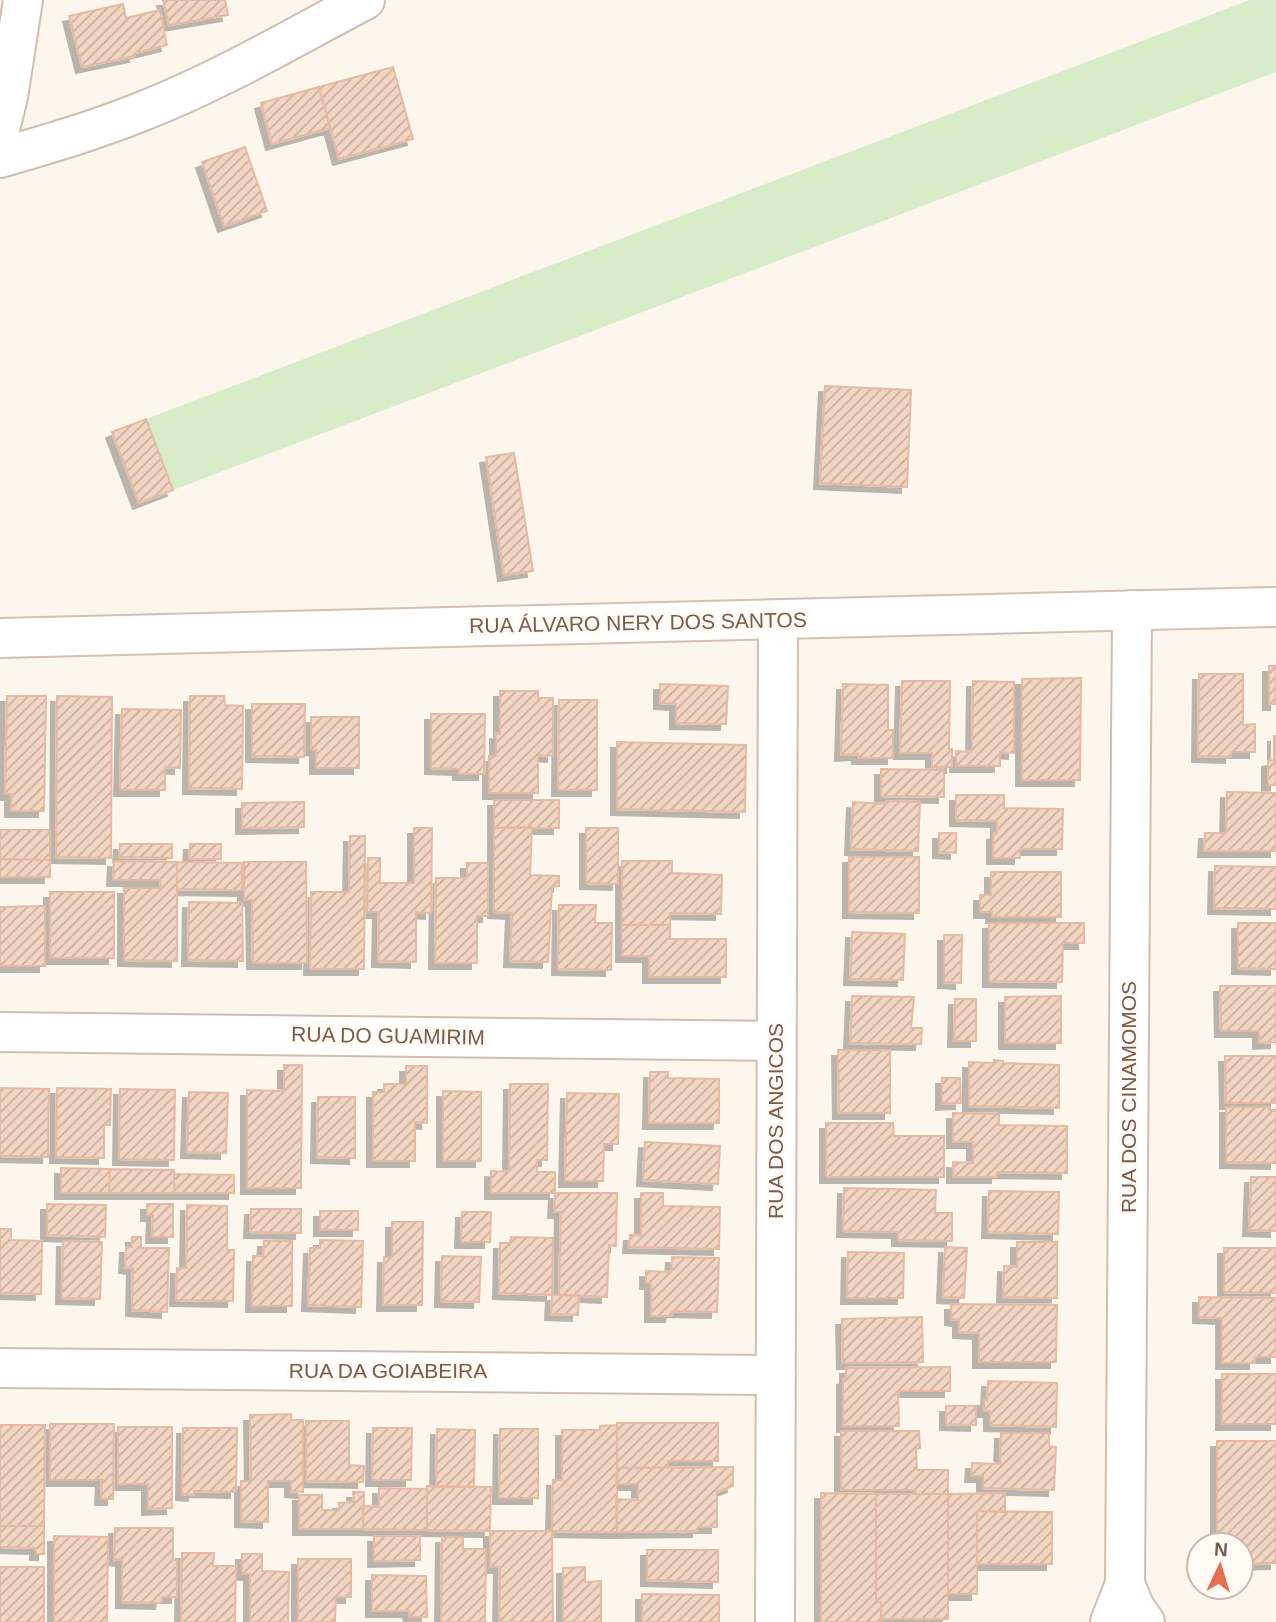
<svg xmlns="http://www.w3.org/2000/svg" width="1276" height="1622" viewBox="0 0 1276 1622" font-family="Arial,sans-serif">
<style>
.pitch{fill:#d8ecc9}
.building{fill:url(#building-hatch);stroke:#e6bba3;stroke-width:2;filter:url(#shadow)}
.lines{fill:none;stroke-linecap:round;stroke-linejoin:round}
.minor-casing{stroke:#d1beb0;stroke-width:42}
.secondary-casing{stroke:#d6c0b0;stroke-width:42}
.minor{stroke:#fff;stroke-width:38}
.secondary{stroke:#fff;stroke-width:38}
.labels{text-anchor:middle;stroke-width:6;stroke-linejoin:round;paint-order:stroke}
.street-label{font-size:21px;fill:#7a5c4d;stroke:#fffaf3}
</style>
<defs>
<pattern id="building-hatch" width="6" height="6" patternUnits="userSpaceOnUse" patternTransform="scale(1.75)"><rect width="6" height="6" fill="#f3d5c3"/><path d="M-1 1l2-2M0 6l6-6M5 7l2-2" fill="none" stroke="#cab0a1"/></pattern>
<filter id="shadow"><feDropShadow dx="-6" dy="6" stdDeviation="0" flood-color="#0004"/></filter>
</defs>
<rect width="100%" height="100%" fill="#fdf6ec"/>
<!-- pitch -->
<path class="pitch" d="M1250 0H1276V72L173 490 146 419Z"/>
<!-- building -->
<path class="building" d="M163 0H225L228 15 169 25Z
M123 4 126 18 160 10 167 45 135 53V56L82 67 69 16Z
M393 67 413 139 339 159 319 87Z
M319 87 330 128 272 144 261 103Z
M245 147 267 211 224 226 202 162Z
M825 386 911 390 907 487 820 483Z
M146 419 173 490 139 503 112 432Z
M514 453 533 571 504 575 486 457Z
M1269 666H1276V704H1269Z
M1199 674H1243V725L1255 724V752H1231V757L1198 756Z
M1081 678 1080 780H1022V679Z
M902 681H950L949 750 952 749V767H932V753H900Z
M973 681 1014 682V753L1000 752V766H956V751L972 752Z
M660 684 728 686 726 724 676 723V704L660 703Z
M843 684 888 685V730H893V758H858V754L841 755Z
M500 691H538V698H553V756L538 755V793H489V756H496V733L500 734Z
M7 696H46L44 811H11V794H5Z
M57 696 112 697 111 858 56 857Z
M190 696H224L225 705 243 706 242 789 189 788Z
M559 700H597V790H558Z
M252 704H305L304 757 252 756Z
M122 709 181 710 180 768 165 767V790H120Z
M431 714H485L484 774H459V769L431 768Z
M311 717H359V768H316V750L311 749Z
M1274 736H1276V785H1268V761L1274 760Z
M617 742 746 745 745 812 617 809Z
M881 769 944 770V797L881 796Z
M1227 792 1276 793V851H1204L1205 833H1226Z
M956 795H1004V808L1063 809 1062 849H1020V858H993V834L997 833V821L956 820Z
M494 800H559V828H494Z
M886 801 920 802 918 851 851 849 853 802 886 804Z
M304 802V827L242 828V803Z
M532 827 530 875 559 876V886L552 887 548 962 510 961 512 913 494 912V828Z
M414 828H432L431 913 416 912V962L378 961 379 912H367L368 858H380V883H414Z
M586 828H618V884L586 883Z
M0 830H50V860L0 859Z
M939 833H956V853L939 852Z
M350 836H365L364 969H310L311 892H349Z
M120 844H172V858L119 857Z
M190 844H221V859H189Z
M849 857H919V913L849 912Z
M0 859 50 860V877H0Z
M114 861 177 862V961L124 960V888H161L160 880H113Z
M622 861H672V873L722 875 721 914 670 913V925H622Z
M177 862 242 863V890L177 889Z
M244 862H306L307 963H253L252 900H244Z
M467 863H488V916H477V963H435L436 878H467Z
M1215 866 1276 867V909L1214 908Z
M991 872H1061V917H992V912H980V895H991Z
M50 892H114V958H50Z
M189 902 242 903 243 961 188 960Z
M559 905H596L595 923H612L611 970 558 969Z
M45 906V966H0V907Z
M989 923H1084V943H1063L1062 982 989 981Z
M1238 923H1276V969L1238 968Z
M622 925H670V939H726V977H649V956H622Z
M852 932 905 934 903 980 850 979Z
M944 935H962L961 983 944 982Z
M1220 986H1276V1042L1259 1043V1031H1221Z
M852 996 914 997 911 1028H922L921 1044 850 1043Z
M1061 996V1043H1005V997Z
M955 999H976V1041H954Z
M838 1050H890V1113H839Z
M1225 1056H1276V1103H1226Z
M994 1060 1003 1061V1063L1059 1065V1108L969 1106V1062L994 1063Z
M284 1065H302L301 1188H247V1090L284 1091Z
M406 1066H427V1123L415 1122V1161H373V1092H384V1084H406Z
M650 1072H668V1078L719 1079V1123H649Z
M942 1078H960L961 1103 942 1104Z
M510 1084H548L547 1160H537V1172H555V1193H491V1171L509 1172Z
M0 1088 49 1089 48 1157 0 1156Z
M57 1088 111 1089 110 1125H104V1158L56 1157Z
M120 1089 175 1090 174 1160 119 1159Z
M443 1091 481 1092V1161H443Z
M189 1092 228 1093 226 1153 187 1152Z
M567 1093 619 1094 618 1144H604L603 1181H565Z
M318 1097H355V1158L317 1157Z
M1226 1107H1269V1110H1276V1163L1226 1162Z
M953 1113 999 1114V1125L1067 1126V1173L997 1172V1177H953V1162L973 1163V1142H953Z
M826 1123H893L894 1136H944V1177H826Z
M645 1142 720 1146 718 1184 643 1180Z
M61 1168 110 1169 109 1193H61Z
M110 1169 174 1170V1193H109Z
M174 1174 234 1175V1193H174Z
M1251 1177H1276V1231L1249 1230Z
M844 1188 936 1190 935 1213H952V1241L898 1240V1232L843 1231Z
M989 1191 1059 1192 1058 1234 988 1232Z
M555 1193H617L616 1246 609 1245 607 1297 559 1295 561 1212H554Z
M641 1193H663V1206L720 1207 719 1249 629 1247 630 1235H641Z
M47 1204 106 1205 105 1237 47 1235Z
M147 1204H173V1237H152L153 1215H147Z
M187 1205 227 1206V1250H234L233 1301 176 1300 177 1268H186Z
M251 1209H301V1233L250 1232Z
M320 1211H358V1230H320Z
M462 1212H491L490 1242H461Z
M392 1222H423L422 1305H383L384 1257H392Z
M0 1229H11V1240L42 1241 41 1294 0 1293Z
M132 1237H141V1248H169L167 1312 132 1310 133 1268 125 1267 126 1247H132Z
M511 1237 553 1238 552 1295 499 1293 500 1243H510Z
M320 1240 363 1241 361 1307 308 1305 310 1248H320Z
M63 1241 102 1242 100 1299 62 1298Z
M264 1241H292V1306H252L253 1256H263Z
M1017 1242H1057V1298L1003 1297 1004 1266 1017 1267Z
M945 1247 967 1248 964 1298 943 1297Z
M1224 1248H1276V1293L1224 1292Z
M848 1252 904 1253 903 1298H847Z
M442 1256 481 1257 479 1302 441 1301Z
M672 1257 719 1258 717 1312 672 1311 671 1316H651V1283H646V1271L671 1272Z
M552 1295H579L578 1315 551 1314Z
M1199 1297 1276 1298V1357H1255V1363H1222V1318L1199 1317Z
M951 1304 1057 1305 1056 1362H979V1333L959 1332V1320L951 1319Z
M922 1317 923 1362 843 1363 842 1319Z
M950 1367V1391H898L899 1426H843V1379L846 1378V1368Z
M1222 1374H1276V1424H1222Z
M988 1381 1057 1383 1056 1427 990 1425V1411H984V1400L987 1401Z
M946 1406H976V1425L946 1424Z
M291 1414V1420H303V1492L291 1491V1481H268V1522L241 1521V1481H251L250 1415Z
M306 1421H349V1465L364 1466 363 1482 306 1481Z
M617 1423H718V1461H668V1468H617Z
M50 1424H114L113 1499H101L102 1480H50Z
M0 1425H45L44 1526H0Z
M617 1425V1532L552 1531 553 1480H562V1430H600V1426Z
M118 1427H172V1508L148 1509V1484H118Z
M183 1428H237L236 1492 194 1491V1495L182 1494Z
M373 1428H412L411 1480H372Z
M437 1429 475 1430 474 1487H436Z
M500 1429H538V1498H499Z
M841 1431H919L920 1448 916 1449 917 1470H948V1494H916L915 1490H841Z
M1001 1433H1049V1446L1056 1447 1054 1490 983 1488V1476H971L972 1463 1000 1464Z
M1217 1441H1276V1563L1241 1564V1545H1217Z
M733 1467V1486L717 1492V1527H698V1531L617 1532 616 1499 638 1500V1484H616L617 1468Z
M427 1486 491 1487 490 1531 427 1530Z
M379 1488 427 1489V1530L363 1529V1506L379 1507Z
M353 1492H364L363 1529H299V1495H322V1510H339V1503L354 1502Z
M821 1493 876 1494V1602H881V1622H821Z
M1005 1493V1512L977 1511V1594H948V1494Z
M876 1494H948V1619H881V1602H876Z
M977 1511 1052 1512V1564H977Z
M0 1526H44V1554H36V1548L0 1547Z
M115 1528H173V1560H177V1597H162L161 1603 122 1602V1560L114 1559Z
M490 1531H552L553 1622H499L500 1567H490Z
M54 1536 108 1537 107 1622H54Z
M374 1536H420V1560L374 1561Z
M442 1537H463V1549H486L485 1622H441Z
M647 1550H718V1582L647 1580Z
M182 1553H214L213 1566H236L235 1622H181Z
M242 1554H262V1571L289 1572 288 1622H250V1574H242Z
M298 1559H351V1597H336L335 1622H298Z
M0 1567H44V1622H0Z
M585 1567V1582L601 1581V1622H563V1568Z
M372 1575 426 1576 427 1617H410L409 1611H372Z
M642 1594 719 1595V1622H642Z"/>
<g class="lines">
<!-- minor casing -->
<g class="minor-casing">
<path id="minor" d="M0 129 8 97 23 0
M0 158C48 144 96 130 143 111 220 81 292 38 365 0
M0 1032 776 1041
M0 1368 776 1375
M1125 1584 1135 1608 1145 1622
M775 1622 778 620
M1110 1622 1125 1584 1132 610"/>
</g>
<!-- secondary casing -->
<g class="secondary-casing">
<path id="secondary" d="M0 638 1276 607"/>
</g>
<!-- minor -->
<use href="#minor" class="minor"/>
<!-- secondary -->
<use href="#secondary" class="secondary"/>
</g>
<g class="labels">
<!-- street labels -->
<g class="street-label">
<text transform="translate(638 623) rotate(-1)" y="7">RUA ÁLVARO NERY DOS SANTOS</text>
<text transform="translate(388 1036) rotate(1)" y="7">RUA DO GUAMIRIM</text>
<text transform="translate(1129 1097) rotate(-90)" y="7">RUA DOS CINAMOMOS</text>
<text transform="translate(776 1121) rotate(-90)" y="7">RUA DOS ANGICOS</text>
<text x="388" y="1378">RUA DA GOIABEIRA</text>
</g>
</g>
<!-- north arrow -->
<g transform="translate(1220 1566) rotate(4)"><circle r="33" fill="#fffaf3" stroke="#cabbb1" stroke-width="2"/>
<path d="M0-5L12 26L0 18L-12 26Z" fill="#e76f51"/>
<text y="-10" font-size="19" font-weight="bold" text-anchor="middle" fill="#7a5c4d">N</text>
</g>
</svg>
